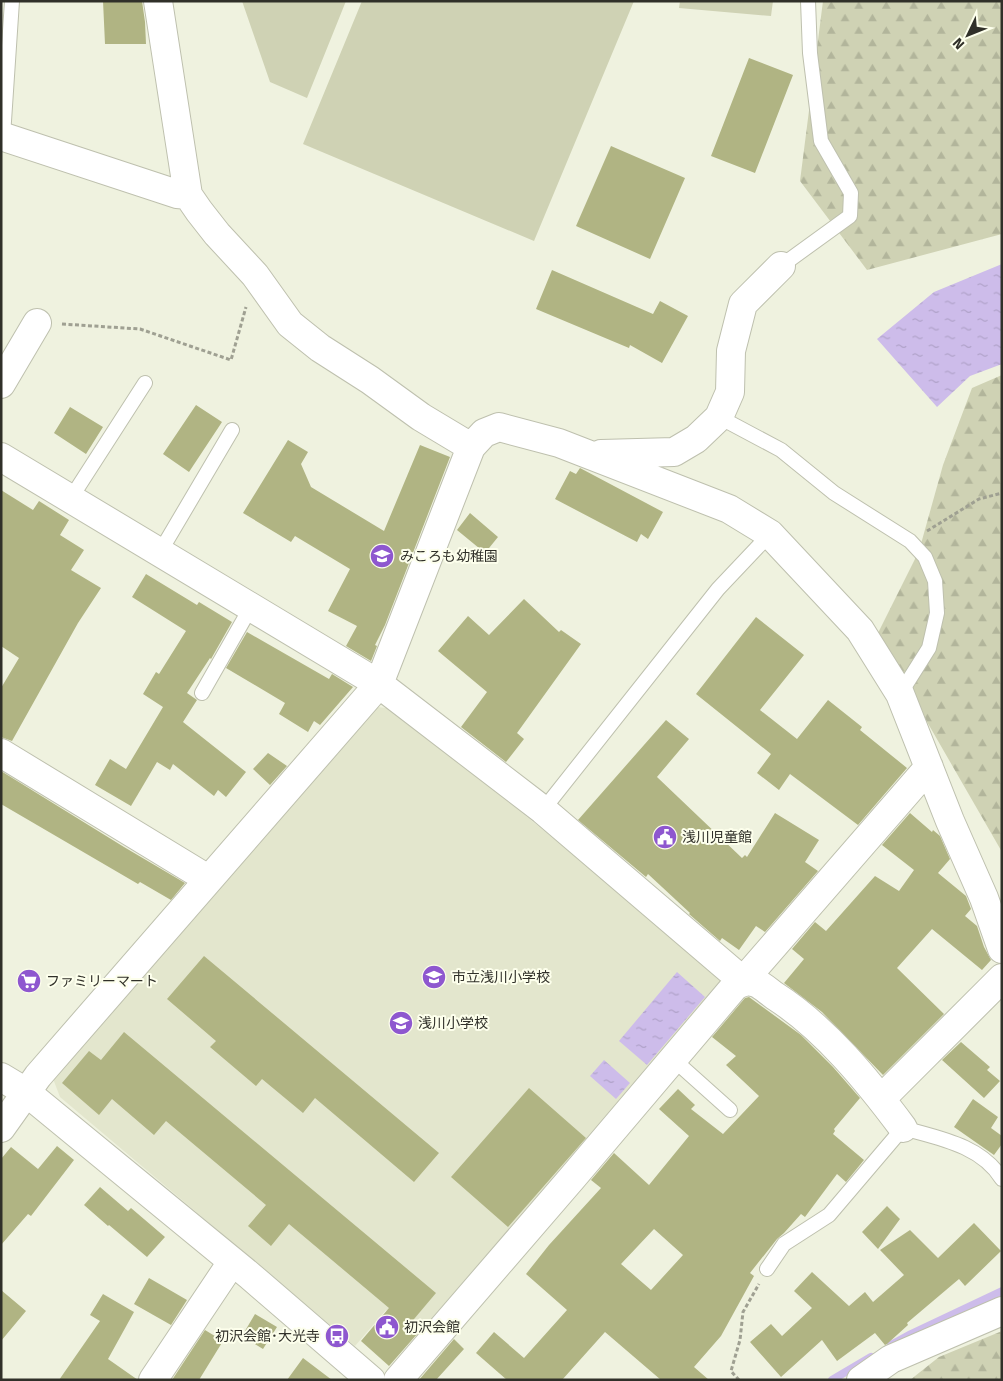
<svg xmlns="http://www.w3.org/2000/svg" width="1003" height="1381" viewBox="0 0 1003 1381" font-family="'Fira Sans','Noto Sans JP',sans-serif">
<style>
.built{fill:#e3e6cd}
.green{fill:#cfd2b4}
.forest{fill:url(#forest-firs)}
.water{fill:url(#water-ripples)}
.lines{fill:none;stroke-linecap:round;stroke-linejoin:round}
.stream{stroke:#cdbcea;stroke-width:8}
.building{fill:#b0b483;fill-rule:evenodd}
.service-casing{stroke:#bec0ae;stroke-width:16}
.minor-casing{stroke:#bec0ae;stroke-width:30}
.tertiary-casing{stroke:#bec0ae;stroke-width:30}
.path{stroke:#9fa092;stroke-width:3;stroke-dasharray:4 2.5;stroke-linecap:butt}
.service{stroke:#fff;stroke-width:14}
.minor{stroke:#fff;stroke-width:28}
.tertiary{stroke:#fff;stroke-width:28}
.labels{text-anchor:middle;stroke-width:4;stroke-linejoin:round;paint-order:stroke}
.poi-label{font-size:14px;fill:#303029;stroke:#fdffec;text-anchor:start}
</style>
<defs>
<pattern id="forest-firs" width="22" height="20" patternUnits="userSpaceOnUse" patternTransform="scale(1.25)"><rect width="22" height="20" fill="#cfd2b4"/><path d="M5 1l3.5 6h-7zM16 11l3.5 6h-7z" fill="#b2b59b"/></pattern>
<pattern id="water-ripples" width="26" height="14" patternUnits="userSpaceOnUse" patternTransform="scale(1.25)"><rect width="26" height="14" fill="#cdbcea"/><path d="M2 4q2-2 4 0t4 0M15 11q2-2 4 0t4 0" fill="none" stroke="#b0a2c9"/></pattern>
</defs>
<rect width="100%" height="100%" fill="#eff2df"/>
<!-- built -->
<path class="built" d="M377 707 394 709 735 986 426 1345 386 1310 355 1346 60 1097 52 1076Z"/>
<!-- green -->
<path class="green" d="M242 1H346L307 98 270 82Z
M362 1H634L534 241 303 144Z
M680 1H773L771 16 679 8Z"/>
<!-- forest -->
<path class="forest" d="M823 1H1002V234L867 270 800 181Z
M1002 375V852L877 635 919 551 943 465 972 388Z
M1002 1331V1380H910L939 1357Z"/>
<!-- water -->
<path class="water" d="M1002 264V364L970 376 937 407 877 339 934 292Z
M677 972 705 997 647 1065 619 1041Z
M604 1060 630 1083 616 1099 590 1076Z"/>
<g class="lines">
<!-- stream -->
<path class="stream" d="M891 1345 911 1334 1002 1291
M832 1380 871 1357"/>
</g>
<!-- building -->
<path class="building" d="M103 1H142L145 22 146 44H105Z
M749 58 793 75 755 173 711 156Z
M611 146 685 178 650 259 576 226Z
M552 270 653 314 660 301 688 316 662 363 630 345 629 348 536 309Z
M196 405 222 422 189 472 163 454Z
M70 407 103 427 86 454 54 433Z
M288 440 308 452 301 464 311 487 384 531 420 445 450 457 385 625 375 645 377 646 371 661 346 646 357 626 328 611 350 569 295 536 291 542 243 513Z
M580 468 663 512 648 539 641 534 637 542 555 499 570 471 576 474Z
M1 490 33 510 39 501 69 520 60 535 84 550 71 570 101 588 78 623 12 741 1 737V688L19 658 1 646Z
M470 513 498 537 485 553 457 530Z
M146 574 197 605 199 602 232 622 211 659 210 658 187 693 197 700 183 722 246 772 226 797 218 790 214 796 173 764 170 770 157 762 131 806 95 785 110 759 126 769 163 707 143 694 156 672 159 674 186 631 132 597Z
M524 599 559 632 561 630 581 644 517 733 524 739 506 762 461 727 487 692 438 651 468 616 489 635Z
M756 617 804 655 760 710 797 739 828 700 862 727 860 730 907 768 858 825 790 774 779 790 757 773 771 754 696 694Z
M247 632 329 679 332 674 353 687 320 725 314 721 308 732 279 714 285 703 226 668Z
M666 720 689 739 657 777 742 858 745 855 747 857 775 813 819 840 805 862 818 871 765 932 756 926 739 950 722 938 720 941 689 914 690 913 648 874 646 877 578 820Z
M268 753 287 766 270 785 253 769Z
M1 771 124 847 185 883 171 900 140 882 138 884 1 804Z
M910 813 932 832 933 830 940 836 950 859 938 873 966 896 971 909 965 916 977 926 984 947 991 960 982 970 932 929 897 968 944 1014 883 1075 822 1012 784 983 804 959 792 949 815 922 826 931 875 876 899 891 914 870 882 845Z
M204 956 439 1153 414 1182 315 1098 303 1113 262 1079 256 1086 210 1047 216 1041 167 999Z
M749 997 801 1035 833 1067 860 1098 834 1129 835 1131 833 1134 864 1160 846 1182 837 1174 805 1217 801 1214 784 1233 777 1239 750 1273 754 1276 721 1336 694 1367 709 1380H661L605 1332 562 1380H507L476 1353 494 1332 524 1358 567 1310 526 1274 549 1245 601 1188 591 1180 614 1153 649 1185 689 1136 659 1109 678 1089 695 1105 691 1109 723 1134 759 1096 726 1065 736 1056 712 1037 745 998ZM654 1229 683 1255 651 1290 621 1264Z
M124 1032 436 1293 409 1325 418 1333 389 1366 361 1341 389 1308 289 1224 271 1246 248 1226 266 1205 166 1121 154 1135 112 1099 99 1115 62 1083 89 1051 101 1060Z
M961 1042 990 1067 987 1070 1000 1081 984 1098 942 1060Z
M529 1088 586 1138 508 1227 451 1177Z
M973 1099 998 1117 991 1128 1002 1136V1144L994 1155 954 1127Z
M57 1146 74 1160 31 1216 28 1214 1 1245V1159L11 1147 38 1169Z
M100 1187 128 1211 131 1208 165 1237 147 1257 109 1225 108 1226 84 1205Z
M887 1206 900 1219 878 1249 862 1232Z
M974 1223 1001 1251 965 1286 959 1279 907 1323 908 1325 887 1344 885 1345 875 1333 837 1361 822 1340 781 1377 750 1342 771 1324 782 1336 812 1308 794 1291 812 1272 849 1306 865 1292 873 1302 904 1275 880 1250 910 1230 938 1258Z
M149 1278 187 1300 171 1325 134 1304Z
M1 1290 26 1311 1 1341Z
M103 1294 134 1312 108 1359 138 1380H59L100 1321 90 1315Z
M255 1314 277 1327 263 1349 242 1336Z
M205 1330 223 1341 199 1380H172Z
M454 1339 464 1349 436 1380H419Z
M303 1358 332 1380H287Z"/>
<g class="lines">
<!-- service casing -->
<g class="service-casing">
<path id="service" d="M3 136 12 1
M781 266 850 216 851 193 821 141 810 53 808 1
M719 417 781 450 834 493 910 541 925 557 935 581 937 613 929 648 900 694
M71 498 145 383
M160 552 232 430
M202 693 251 607
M543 810 718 589 770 534
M673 1059 730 1110
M767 1269 784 1244 829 1215 903 1128C938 1138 981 1145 1002 1179"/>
</g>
<!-- minor casing -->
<g class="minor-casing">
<path id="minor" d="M158 1 188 195 199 211 217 234 255 275 290 324 320 348 370 380 421 417 471 447
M1 136 177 194 188 195
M1 384 37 323
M601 454 674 452 696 439 719 417 730 392 731 351 743 304 781 266
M1 457 379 684 543 810 743 981 929 767
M1 753 208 879
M881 1099 1002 978
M1 1128 38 1076 379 684 471 447 484 433 499 427 559 443 729 509 770 534 860 630 900 694 950 821 984 898 1002 949
M153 1380 232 1262
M398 1380 573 1177 735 986C742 982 748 980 756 983 763 986 769 992 775 996 825 1028 868 1081 903 1128
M861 1380 891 1359 1002 1311"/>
</g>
<!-- tertiary casing -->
<g class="tertiary-casing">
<path id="tertiary" d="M1 1077 26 1092 249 1275 371 1380"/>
</g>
<!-- path -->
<path class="path" d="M62 324 140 329 231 360 246 307
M927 531 979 499 1002 493
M739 1380 731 1371 740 1340 743 1312 759 1284"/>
<!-- service -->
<use href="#service" class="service"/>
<!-- minor -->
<use href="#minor" class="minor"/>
<!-- tertiary -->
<use href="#tertiary" class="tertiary"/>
</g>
<!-- icons -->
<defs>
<g id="school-disc" transform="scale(1.25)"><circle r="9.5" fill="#8e57cf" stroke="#fdffec"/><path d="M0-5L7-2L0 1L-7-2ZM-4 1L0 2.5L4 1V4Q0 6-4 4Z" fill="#fff"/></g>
<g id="civic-disc" transform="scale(1.25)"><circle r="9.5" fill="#8e57cf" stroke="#fdffec"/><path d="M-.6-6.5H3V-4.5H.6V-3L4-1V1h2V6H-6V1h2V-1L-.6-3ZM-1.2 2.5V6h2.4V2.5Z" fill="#fff"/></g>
<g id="supermarket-disc" transform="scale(1.25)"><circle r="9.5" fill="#8e57cf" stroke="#fdffec"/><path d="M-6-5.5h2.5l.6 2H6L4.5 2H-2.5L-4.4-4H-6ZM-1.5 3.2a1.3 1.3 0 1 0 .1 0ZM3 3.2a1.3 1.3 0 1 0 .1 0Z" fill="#fff"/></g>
<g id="bus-disc" transform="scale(1.25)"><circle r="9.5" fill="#8e57cf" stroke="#fdffec"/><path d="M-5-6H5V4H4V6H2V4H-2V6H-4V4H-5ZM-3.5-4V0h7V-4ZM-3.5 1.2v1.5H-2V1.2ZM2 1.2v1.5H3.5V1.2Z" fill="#fff"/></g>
</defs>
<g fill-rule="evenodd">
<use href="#school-disc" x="382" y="556"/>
<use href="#civic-disc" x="665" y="837"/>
<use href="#school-disc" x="434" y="977"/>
<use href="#supermarket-disc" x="29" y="981"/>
<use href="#school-disc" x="401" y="1023"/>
<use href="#civic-disc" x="387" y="1327"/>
<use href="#bus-disc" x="337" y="1336"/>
</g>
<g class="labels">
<!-- poi labels -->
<g class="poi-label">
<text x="400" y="561">みころも幼稚園</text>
<text x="682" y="842">浅川児童館</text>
<text x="452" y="982">市立浅川小学校</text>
<text x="46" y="986">ファミリーマート</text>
<text x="418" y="1028">浅川小学校</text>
<text x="404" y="1332">初沢会館</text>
<text x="320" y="1341" text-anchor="end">初沢会館･大光寺</text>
</g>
</g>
<!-- border -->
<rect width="1003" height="1381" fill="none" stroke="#303029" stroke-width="5"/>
<!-- north arrow -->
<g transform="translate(968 35) rotate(227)" stroke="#fdffec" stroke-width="4" paint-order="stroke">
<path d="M0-4L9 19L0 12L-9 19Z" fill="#303029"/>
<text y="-8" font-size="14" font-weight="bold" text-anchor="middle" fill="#303029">N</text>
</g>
</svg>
